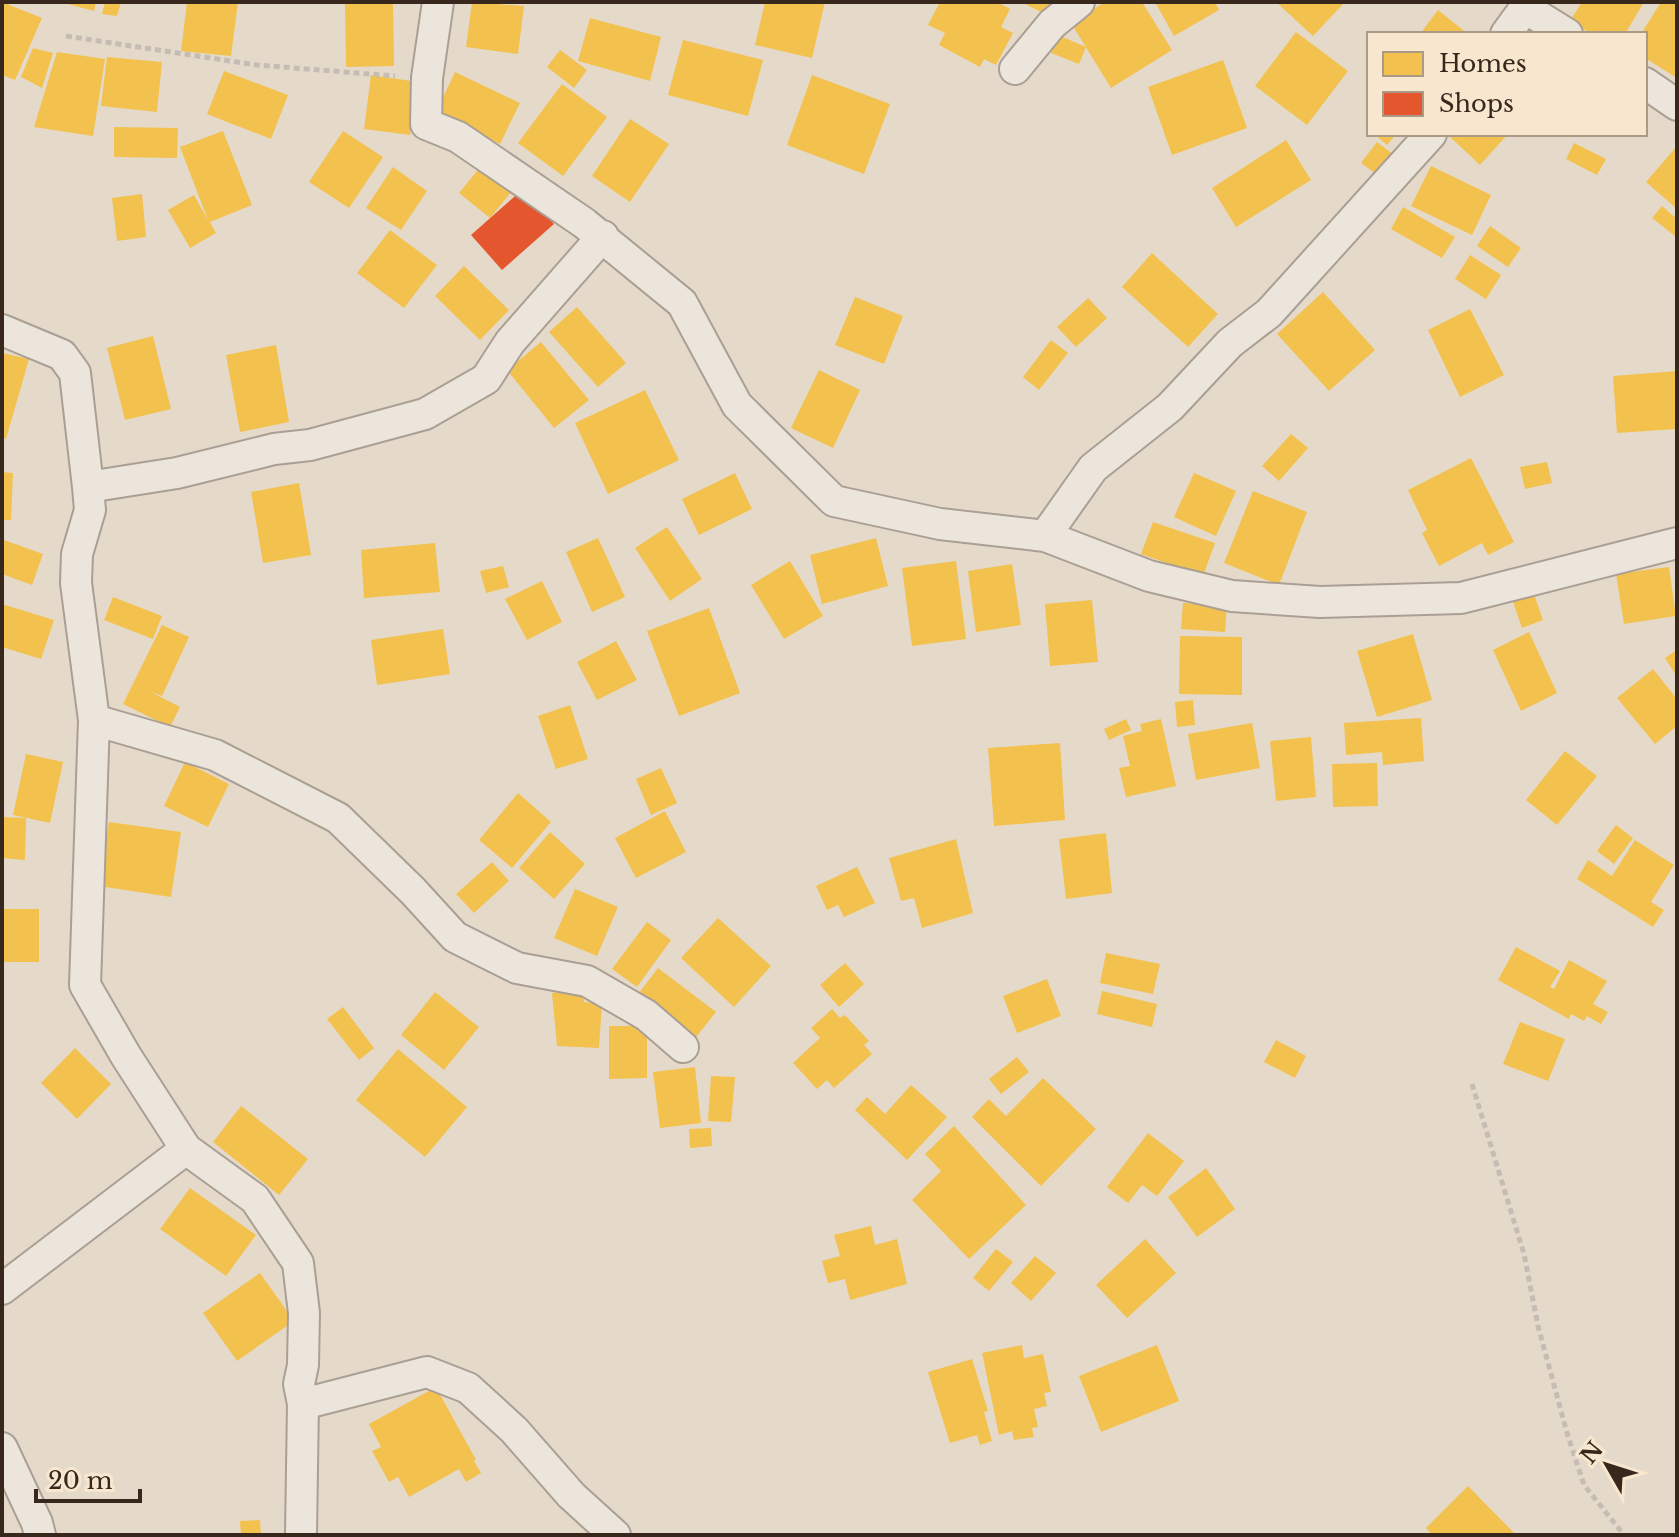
<svg xmlns="http://www.w3.org/2000/svg" width="1679" height="1537" viewBox="0 0 1679 1537" font-family="'Libre Baskerville',serif">
<style>
.homes{fill:#f2c14e}
.shops{fill:#e4572e}
.lines{fill:none;stroke-linecap:round;stroke-linejoin:round}
.street-casing{stroke:#aa9f94;stroke-width:34}
.path{stroke:#c5bcb3;stroke-width:5;stroke-dasharray:6 4;stroke-linecap:butt}
.street{stroke:#ece5dc;stroke-width:30}
</style>
<rect width="100%" height="100%" fill="#e5daca"/>
<!-- homes -->
<path class="homes" d="M2 2 42 18 15 80 2 75Z
M60 2H96L94 11Z
M105 2H121L117 16 102 14Z
M187 2H238L231 56 181 51Z
M345 2H393L394 66 346 67Z
M472 2 524 6 518 54 466 47Z
M765 2H825L812 58 755 45Z
M940 2H997L1010 9 1001 27 1013 33 996 65 984 59 980 67 939 45 945 33 928 25Z
M1021 2H1054L1047 15Z
M1105 2H1142L1172 50 1111 88 1071 23Z
M1155 2H1215L1219 10 1174 36Z
M1276 2H1345L1313 36Z
M1582 2H1644L1625 34H1592L1570 21Z
M1661 2H1677V78L1645 58V34H1641Z
M1438 10 1468 34H1420Z
M590 18 661 37 650 81 578 61Z
M1296 32 1348 71 1307 125 1255 86Z
M1058 35 1086 47 1079 64 1051 53Z
M683 40 763 60 748 116 668 95Z
M33 48 53 53 42 88 21 77Z
M560 50 587 70 574 88 547 67Z
M57 52 105 59 93 136 34 127Z
M107 57 162 62 157 112 101 106Z
M1223 60 1247 128 1172 155 1148 87Z
M224 71 288 95 271 139 207 114Z
M455 72 520 103 500 144 436 112Z
M371 75 418 82 410 135 364 129Z
M812 75 890 104 864 174 787 145Z
M562 84 607 117 563 176 518 143Z
M630 119 669 144 630 202 592 176Z
M114 127 178 128 177 158 114 157Z
M223 131 252 205 210 222 216 233 190 248 168 210 194 195 208 220 180 147Z
M343 131 383 157 349 208 309 182Z
M1374 134H1396L1387 145Z
M1447 134H1508L1480 165Z
M1286 140 1311 180 1236 227 1212 188Z
M1377 142 1394 155 1379 176 1361 163Z
M1574 143 1606 159 1597 175 1566 159Z
M1677 146V209L1646 182Z
M481 166 512 191 490 218 459 193Z
M1431 166 1491 195 1472 235 1411 206Z
M393 167 427 191 401 230 366 208Z
M142 194 146 237 117 241 112 198Z
M1662 206 1677 219 1675 236 1652 218Z
M1403 207 1455 237 1442 258 1391 229Z
M1490 226 1521 248 1508 267 1477 246Z
M390 230 437 265 404 308 357 273Z
M1152 253 1218 314 1188 347 1122 287Z
M1470 255 1501 275 1486 299 1455 279Z
M464 266 509 310 480 340 435 296Z
M1323 292 1375 350 1329 391 1277 334Z
M855 297 903 316 884 364 835 345Z
M1088 298 1107 318 1076 347 1057 327Z
M577 307 626 363 598 387 549 332Z
M1470 309 1504 375 1460 397 1428 330Z
M153 336 171 409 125 420 107 348Z
M1051 340 1068 353 1039 390 1023 377Z
M541 342 589 400 554 428 507 370Z
M276 345 289 422 240 432 226 355Z
M2 353 29 359 6 439 2 438Z
M819 370 860 390 833 448 791 428Z
M1677 371V429L1617 433 1613 376Z
M645 390 679 460 608 494 575 423Z
M1291 434 1308 448 1279 481 1262 466Z
M1471 458 1514 542 1488 555 1482 543 1439 566 1422 533 1427 530 1408 490Z
M1547 462 1552 483 1525 489 1520 467Z
M2 472 13 473 11 520H2Z
M735 473 752 509 699 535 682 499Z
M1194 473 1236 491 1216 536 1174 517Z
M299 483 311 555 263 563 251 492Z
M1253 491 1307 512 1279 585 1224 563Z
M1153 522 1215 543 1203 576 1141 554Z
M667 527 702 579 670 601 635 548Z
M598 538 625 597 592 612 566 552Z
M876 538 888 586 822 604 810 555Z
M4 540 43 554 32 585 2 574V546Z
M435 543 440 592 364 598 361 550Z
M790 561 823 616 784 639 751 585Z
M956 561 966 639 912 646 902 568Z
M1012 564 1021 625 976 632 968 571Z
M503 566 509 587 486 593 480 571Z
M1669 567 1676 616 1624 624 1616 574Z
M542 581 562 622 527 640 505 599Z
M1533 591 1543 620 1522 628 1512 599Z
M113 597 162 616 153 639 104 620Z
M1092 600 1098 662 1050 666 1045 604Z
M1183 603 1227 606 1225 632 1181 629Z
M2 604 54 620 41 659 2 647Z
M709 608 740 693 679 716 647 631Z
M162 625 189 637 162 696 151 692 180 707 170 727 123 704Z
M443 629 450 674 377 685 371 640Z
M1529 632 1557 693 1521 711 1493 650Z
M1413 634 1432 700 1377 717 1357 651Z
M1180 636 1242 637V695L1179 694Z
M616 641 637 680 597 700 577 662Z
M1677 650V677L1665 658Z
M1653 669 1677 699V726L1655 744 1617 698Z
M1193 700 1195 725 1177 727 1175 702Z
M570 705 588 759 556 769 538 716Z
M1421 718 1424 761 1383 765 1382 752 1346 755 1344 723Z
M1126 719 1131 730 1109 740 1104 729Z
M1161 719 1176 786 1126 797 1119 768 1130 766 1123 736 1142 731 1140 724Z
M1252 723 1260 768 1196 780 1188 734Z
M1311 737 1316 797 1276 801 1270 741Z
M1060 743 1065 820 994 826 988 748Z
M1565 751 1597 776 1557 825 1526 800Z
M26 754 63 762 50 823 13 815Z
M185 762 229 784 208 827 164 806Z
M1377 763 1378 806 1333 807 1332 764Z
M661 768 677 803 651 815 636 779Z
M518 793 551 822 512 868 479 840Z
M665 811 686 852 636 878 615 838Z
M2 817 26 818 25 860 2 858Z
M109 822 181 832 171 897 99 886Z
M1616 825 1633 838 1614 864 1597 851Z
M550 832 585 864 554 899 519 868Z
M1106 833 1112 893 1066 899 1059 839Z
M956 839 973 913 922 928 914 898 901 901 889 858Z
M1635 840 1674 865 1651 902 1664 910 1653 927 1577 879 1588 860 1612 876Z
M492 862 509 881 474 913 456 894Z
M857 867 875 903 844 917 838 905 827 910 816 886Z
M575 889 618 907 597 956 554 938Z
M2 909H39V962H2Z
M718 918 771 966 734 1007 681 958Z
M647 922 671 940 637 987 612 969Z
M1516 947 1560 971 1550 987 1554 989 1569 960 1607 981 1593 1004 1608 1012 1601 1024 1587 1016 1584 1021 1571 1014 1569 1019 1498 980Z
M1106 953 1160 964 1153 994 1100 983Z
M845 963 864 984 839 1007 820 985Z
M658 968 716 1012 689 1046 632 1002Z
M1047 979 1061 1016 1017 1033 1003 996Z
M582 990 584 1002 602 1003 599 1048 557 1046 552 993Z
M1102 991 1157 1004 1152 1027 1097 1014Z
M435 992 479 1027 444 1070 401 1035Z
M343 1007 374 1048 359 1060 327 1019Z
M832 1009 840 1018 845 1015 869 1041 864 1045 872 1054 834 1088 827 1080 817 1089 793 1063 820 1038 811 1028Z
M1520 1022 1565 1039 1548 1081 1503 1064Z
M609 1026H647V1078L609 1079Z
M1276 1040 1306 1056 1295 1078 1264 1062Z
M75 1048 111 1084 77 1119 41 1083Z
M398 1049 467 1107 425 1157 356 1100Z
M1017 1057 1029 1072 1001 1094 989 1079Z
M695 1067 701 1123 660 1128 653 1072Z
M711 1076 735 1077 731 1122 708 1121Z
M1043 1078 1096 1129 1041 1186 972 1117 989 1099 1006 1116Z
M911 1085 947 1117 907 1160 855 1110 867 1097 885 1114Z
M241 1106 308 1159 279 1195 213 1142Z
M954 1126 1026 1205 969 1259 912 1200 941 1171 925 1154Z
M711 1128 712 1146 690 1148 689 1129Z
M1148 1133 1184 1161 1157 1196 1142 1185 1128 1203 1107 1187Z
M1206 1168 1235 1209 1197 1237 1168 1197Z
M190 1188 256 1235 226 1276 160 1229Z
M871 1226 875 1245 897 1239 907 1284 850 1300 845 1279 828 1283 822 1261 840 1256 834 1235Z
M1145 1239 1176 1273 1127 1318 1096 1285Z
M996 1249 1013 1262 989 1291 973 1278Z
M1035 1256 1056 1273 1031 1301 1011 1283Z
M260 1273 294 1321 237 1361 203 1313Z
M1022 1345 1024 1358 1043 1354 1051 1392 1044 1393 1047 1406 1034 1409 1038 1427 1032 1428 1034 1437 1014 1440 1012 1431 999 1435 982 1353Z
M1157 1345 1179 1401 1101 1432 1079 1376Z
M972 1359 988 1411 984 1412 992 1441 980 1445 977 1435 950 1443 928 1372Z
M436 1387 476 1460 474 1461 481 1473 466 1482 459 1469 409 1497 398 1477 389 1482 372 1451 381 1447 369 1424Z
M1468 1486 1516 1535H1432L1426 1528Z
M260 1520 261 1535H241L240 1521Z"/>
<!-- shops -->
<path class="shops" d="M523 189 554 224 502 270 471 235Z"/>
<g class="lines">
<!-- street casing -->
<g class="street-casing">
<path id="street" d="M438 2 427 78 426 124 458 137 584 223 682 303 737 405 834 501 940 524 1045 536 1149 576 1232 596 1320 602 1461 598 1677 543
M1527 2 1525 8 1567 34
M1506 34 1525 8
M1015 69 1052 24 1079 2
M1645 83 1677 105
M2 330 62 355 75 373 88 487 177 473 274 449 310 445 425 414 486 379 510 342 603 236
M88 487 90 510 77 554 76 583 94 720 215 755 338 818 413 891 455 937 517 968 587 981 646 1015 683 1047
M1045 536 1093 468 1170 407 1230 343 1269 313 1431 134
M94 720 85 985 126 1056 186 1149 255 1199 298 1263 304 1313 303 1365 299 1384 303 1404 301 1535
M2 1289 186 1149
M303 1404 427 1372 468 1388 514 1430 571 1495 615 1535
M2 1448 37 1523 40 1535"/>
</g>
<!-- path -->
<path class="path" d="M66 36 257 65 395 76
M1472 1084 1524 1254 1538 1326 1567 1433 1584 1485 1624 1535"/>
<!-- street -->
<use href="#street" class="street"/>
</g>
<!-- border -->
<rect width="1679" height="1537" fill="none" stroke="#38271c" stroke-width="8"/>
<!-- legend -->
<rect x="1367" y="32" width="280" height="104" fill="#f7e7cf" stroke="#ab9a87" stroke-width="2"/>
<rect x="1383" y="52" width="40" height="24" fill="#f2c14e" stroke="#ab9a87" stroke-width="2"/>
<text x="1439" y="72" font-size="24" fill="#38271c">Homes</text>
<rect x="1383" y="92" width="40" height="24" fill="#e4572e" stroke="#ab9a87" stroke-width="2"/>
<text x="1439" y="112" font-size="24" fill="#38271c">Shops</text>
<!-- north arrow -->
<g transform="translate(1607 1465) rotate(309)" stroke="#f7e7cf" stroke-width="6" paint-order="stroke">
<path d="M0-6L14 30L0 20L-14 30Z" fill="#38271c"/>
<text y="-12" font-size="22" font-weight="bold" text-anchor="middle" fill="#38271c">N</text>
</g>
<!-- scale -->
<path d="M36 1489v12h104v-12" fill="none" stroke="#38271c" stroke-width="4"/>
<text x="48" y="1489" font-size="24" fill="#38271c" stroke="#f7e7cf" stroke-width="6" paint-order="stroke">20 m</text>
</svg>
